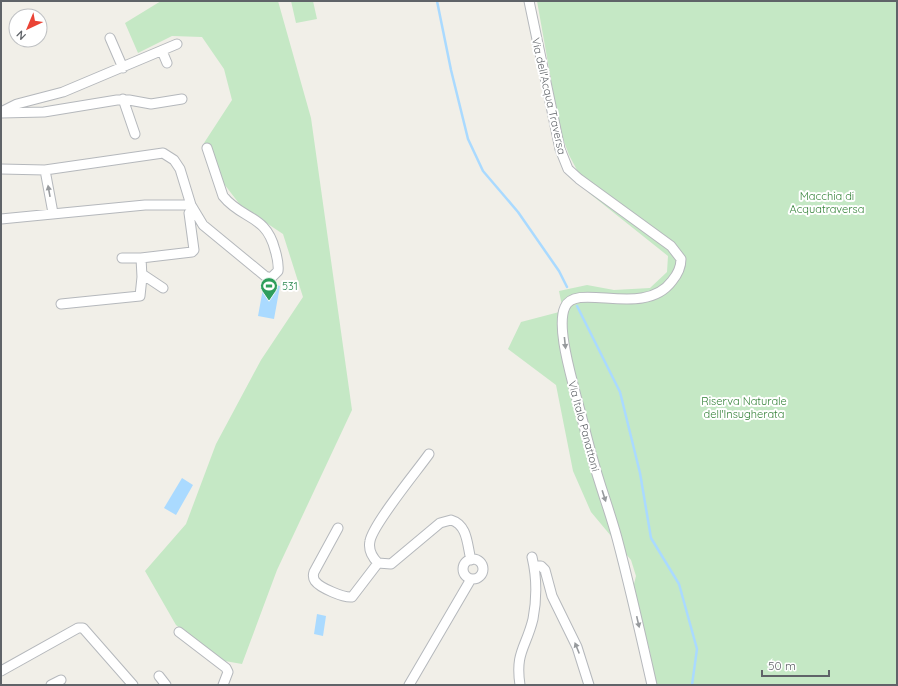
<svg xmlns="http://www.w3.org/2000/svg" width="898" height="686" viewBox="0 0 898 686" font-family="Quicksand,sans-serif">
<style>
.green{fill:#c5e8c5}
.water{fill:#aadaff}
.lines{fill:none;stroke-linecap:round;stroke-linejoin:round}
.stream{stroke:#aadaff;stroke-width:2.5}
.street-casing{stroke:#b5b8bc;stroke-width:11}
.street{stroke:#fff;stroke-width:9}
.oneway{fill:#979a9d}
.labels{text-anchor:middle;stroke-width:4;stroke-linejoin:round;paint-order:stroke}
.street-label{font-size:11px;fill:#5f6368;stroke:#fff}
.park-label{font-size:11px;fill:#348238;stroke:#fff}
.leisure-label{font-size:11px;fill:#27864d;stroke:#fff;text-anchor:start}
</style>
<rect width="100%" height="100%" fill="#f1efe8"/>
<!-- green -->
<path class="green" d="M161 1H278L311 118 352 410 277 570 242 664 219 660 176 625 145 571 186 524 216 444 261 360 303 297 283 234 241 206 208 163 204 143 232 100 224 69 202 37 172 36 138 53 125 23Z
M291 1H313L317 19 296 23Z
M537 1H897V685H655L650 652 633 588 636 576 631 560 591 512 573 471 556 385 508 349 521 322 563 311 559 291 587 285 614 290 650 288 667 272 668 256 589 193 569 155 563 139 556 108Z"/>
<!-- water -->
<path class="water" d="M264 283 280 286 274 319 258 316Z
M182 478 193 485 176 515 164 508Z
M317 614 326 616 323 636 314 634Z"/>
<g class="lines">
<!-- stream -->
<path class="stream" d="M437 1 451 70 468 139 483 171 518 212 559 271 567 287
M577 306 620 392 640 473 651 538 679 584 697 649 692 685"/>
<!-- street casing -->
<g class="street-casing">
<path id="street" d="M529 1 560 149 568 169 579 179 671 246 681 259C681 267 677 275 672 281 644 319 576 281 565 307 556 326 571 375 576 396 582 417 587 439 593 460 600 486 610 512 617 538 630 587 641 636 652 685
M110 38 123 68
M162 51 167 63
M123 99 135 134
M1 112 17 104 63 92 177 44
M1 113 44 112 117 100H129L151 104 182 99
M1 169 45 170 163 153 174 160 180 169 191 205 203 225 265 276 271 278 278 271C279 263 277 257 275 250 266 214 242 220 223 196L207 148
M45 170 53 213
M1 219 145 205H191
M122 258H141
M142 274 163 288
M61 304 140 296 142 277 141 258 192 252 194 250 189 213 194 210
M429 454C417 471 373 524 370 541 368 550 372 557 378 563L391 564 440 523 451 520C468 525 467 545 471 560
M338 528 314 572C313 575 313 578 315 581 320 588 344 598 352 597L378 563
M463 569a10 10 0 1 1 20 0a10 10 0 1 1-20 0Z
M534 566H541L545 570 552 596 577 647 589 685
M179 632 226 668 228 672 223 685
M1 671 78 628H83L133 685
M159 676 166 685
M51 685 61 680
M409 685 471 579
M520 685C515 652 526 648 533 619 537 598 537 578 532 557"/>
</g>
<!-- street -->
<use href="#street" class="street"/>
</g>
<!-- one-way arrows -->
<defs><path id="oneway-solid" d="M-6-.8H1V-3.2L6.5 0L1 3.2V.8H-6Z"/></defs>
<g class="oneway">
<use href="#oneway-solid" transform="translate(49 191) rotate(-100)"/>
<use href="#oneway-solid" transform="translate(565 343) rotate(84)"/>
<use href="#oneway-solid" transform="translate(604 496) rotate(72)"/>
<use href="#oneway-solid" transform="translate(638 622) rotate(77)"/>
<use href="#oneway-solid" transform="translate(577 648) rotate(-112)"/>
</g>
<!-- icons -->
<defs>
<g id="stadium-pin" transform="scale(0.9)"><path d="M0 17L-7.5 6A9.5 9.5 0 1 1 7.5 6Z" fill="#2e9e5b" stroke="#fff"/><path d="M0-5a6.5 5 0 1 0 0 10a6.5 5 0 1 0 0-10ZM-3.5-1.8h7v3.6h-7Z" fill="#fff"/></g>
</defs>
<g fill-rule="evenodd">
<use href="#stadium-pin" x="269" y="286"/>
</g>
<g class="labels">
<!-- street labels -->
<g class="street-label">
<text transform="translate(549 96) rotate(77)" y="4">Via dell'Acqua Traversa</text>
<text transform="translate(584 426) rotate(75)" y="4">Via Italo Panattoni</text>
</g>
<!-- park labels -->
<g class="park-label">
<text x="827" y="200">Macchia di<tspan x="827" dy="13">Acquatraversa</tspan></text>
<text x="744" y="405">Riserva Naturale<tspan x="744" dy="13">dell'Insugherata</tspan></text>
</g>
<!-- leisure labels -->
<g class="leisure-label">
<text x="282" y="290">531</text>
</g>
</g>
<!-- border -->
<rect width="898" height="686" fill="none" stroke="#5f6368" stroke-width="4"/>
<!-- north arrow -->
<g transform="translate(28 28) rotate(224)"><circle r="19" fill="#ffffff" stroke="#bfc1c3"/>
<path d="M0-3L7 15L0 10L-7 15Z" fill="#ea4335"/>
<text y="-6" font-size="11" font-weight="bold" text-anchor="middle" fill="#5f6368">N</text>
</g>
<!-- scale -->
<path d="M762 670v6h67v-6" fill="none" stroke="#5f6368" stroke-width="2"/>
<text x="768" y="670" font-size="12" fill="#5f6368" stroke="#ffffff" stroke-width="3" paint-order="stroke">50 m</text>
</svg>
